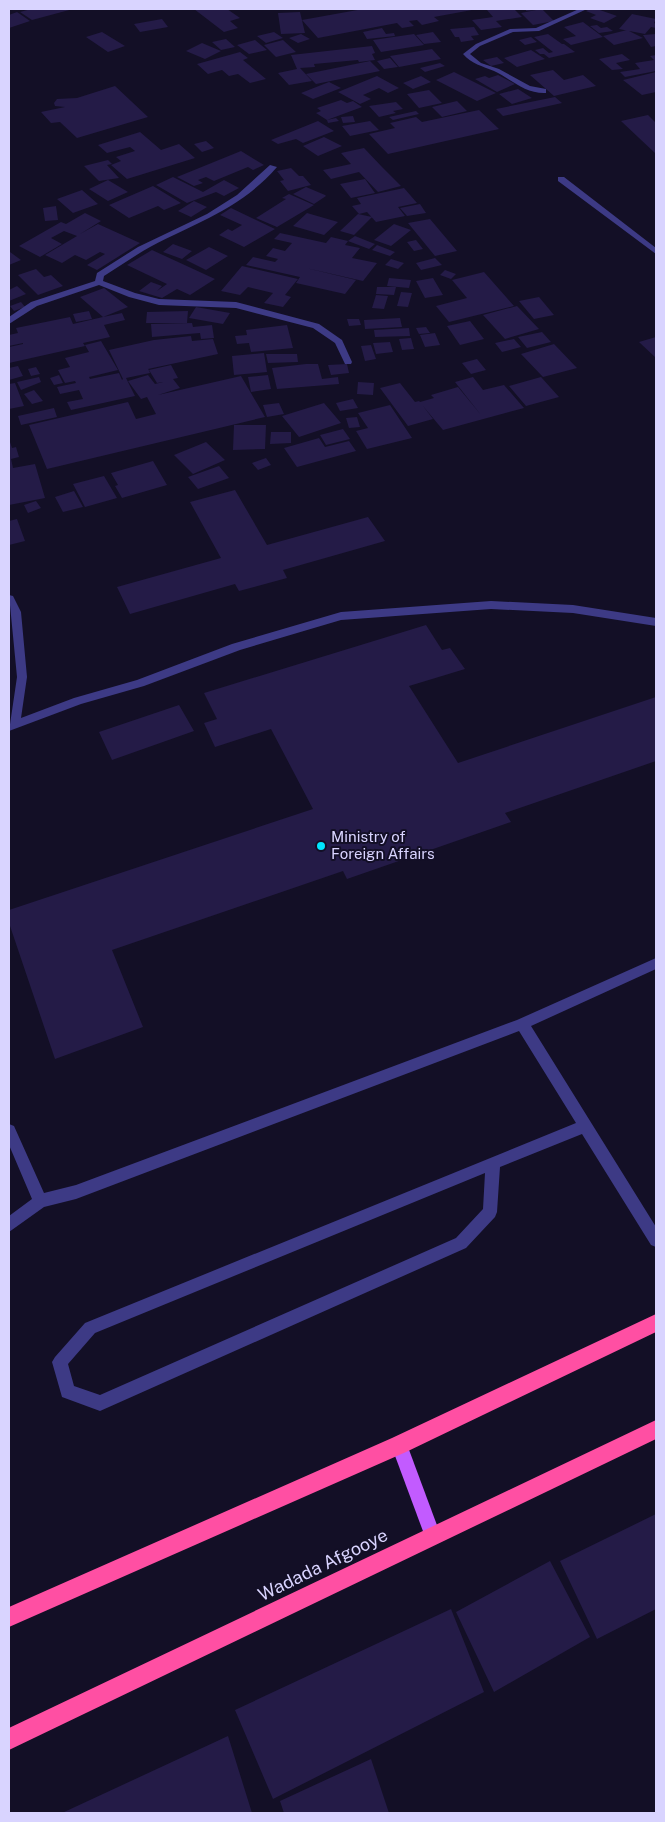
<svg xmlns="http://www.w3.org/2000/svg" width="665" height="1822" viewBox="0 0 665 1822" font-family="'Public Sans',sans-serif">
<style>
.building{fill:#241b47}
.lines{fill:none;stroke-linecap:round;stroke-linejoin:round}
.minor{fill:#3d3a85;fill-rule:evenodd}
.major{fill:#c25bff;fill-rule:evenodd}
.highway{fill:#ff4fa3;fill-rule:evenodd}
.poi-dot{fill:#00e5ff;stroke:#130f26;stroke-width:2}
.labels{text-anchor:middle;stroke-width:4;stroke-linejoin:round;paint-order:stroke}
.poi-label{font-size:15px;fill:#d9d4ff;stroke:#130f26;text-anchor:start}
.near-street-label{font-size:18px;fill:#d9d4ff;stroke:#130f26}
</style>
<rect width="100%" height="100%" fill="#130f26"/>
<!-- building -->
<path class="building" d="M31 9H73L32 20 20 12Z
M194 9H227L240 18 230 21 238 28 224 32Z
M363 9H472V10L434 17 439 21 422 25 417 20 409 21 414 26 402 28 397 23 318 38 302 20Z
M499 9H514L522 17 496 21 502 27 481 30 472 20 493 17 487 10Z
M526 9H542L554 21 533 25 521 13 536 10 526 11Z
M590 9H597L617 16 604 23 590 18 596 15 586 11Z
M17 12 30 21 9 28V15Z
M300 12 305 33 281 34 278 13Z
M632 14 656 19 654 23 656 24V28L651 27 645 34 619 29Z
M162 19 168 27 140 32 134 24Z
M583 22 603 37 571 45 563 39 576 36 564 27Z
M597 25 601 28 607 27 613 31 599 33 590 26Z
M474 27 479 35 471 36 474 40 461 42 459 37H455L450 29Z
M382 28 386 34 394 33 395 36 367 39 363 32Z
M627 30 643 38 614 45 603 36Z
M102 32 125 46 108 52 86 37Z
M274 32 283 38 266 43 257 36Z
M433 32 441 42 424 44 416 35Z
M301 34 310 39 298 43 289 38Z
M414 34 424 45 381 52 373 40Z
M548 34 562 44H564L575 52 549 58 544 54H540L535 50 543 48 549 53 553 52 534 37Z
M656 34V46L651 47 643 35Z
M531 37 537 42 525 45 519 40Z
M226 39 235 47 221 50 212 42Z
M255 40 267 50 249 54 237 45Z
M283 40 296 52 276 57 264 45Z
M202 43 221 51 205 59 186 51Z
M372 46 375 53 372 54 375 60 359 62 358 60 314 64 315 67 300 68 312 81 289 85 278 73 297 69 291 55Z
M432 49 441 59 399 67 390 56Z
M531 50 545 59 517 67 504 58Z
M240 52 248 58 243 60 266 79 250 83 238 74 229 76 222 70 208 74 197 64Z
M622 54 630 60 616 63 623 69 612 70 599 59Z
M656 55V71L625 77 620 72 640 69 635 63 654 60 650 56Z
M497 57 504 63 491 66 483 60Z
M390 58 398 67 384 69 377 61Z
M370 61 380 71 316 84 306 74Z
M440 63 445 66 425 72 420 68Z
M553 70 564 80 583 75 596 86 554 96 530 75Z
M454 72 496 93 477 101 436 80Z
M656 72V92L642 95 623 80Z
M498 75 515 84 497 92 475 79 485 76 489 78Z
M377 76 399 88 388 93 379 88 363 95 371 99 360 104 338 92Z
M421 76 431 82 413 89 403 83Z
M329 82 341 88 313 99 301 93Z
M115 86 148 117 77 138 60 122 51 123 41 112 65 107 55 106 54 103 57 99 77 98Z
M518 89 532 98 512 104 499 94Z
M429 90 442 103 419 108 407 94Z
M555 97 562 103 503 116 496 109Z
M341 100 347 103 353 101 362 107 327 120 336 118 339 121 328 123 327 120 316 113 321 111 317 108Z
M457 101 467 111 442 117 432 107Z
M396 102 403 109 393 111 396 113 379 117 369 106Z
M479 110 499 129 388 154 369 134 395 128 390 123 416 117 422 122Z
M416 111 419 114 393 120 389 117Z
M648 115 656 123V154L621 121Z
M353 116 355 122 343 123 341 117Z
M318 121 334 131 303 143 296 139 278 144 271 140Z
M370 121 379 130 350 136 342 126Z
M140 132 161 150 179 144 195 158 127 179 111 165 121 161 116 157 135 151 130 147 107 153 98 145Z
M324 137 342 146 318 156 303 146Z
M206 141 214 148 202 152 194 144Z
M364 148 382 167 401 186 378 192 359 172 331 179 323 170 351 164 341 153Z
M241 151 264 165 253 170 248 167 214 181 206 177 198 180 203 183 194 186 177 177Z
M108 160 112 164 107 165 119 178 99 181 84 166Z
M291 168 299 176H303L311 185 288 191 280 181 284 180 277 171Z
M173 177 203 192 224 180 239 188 224 196 216 192 187 203 156 185Z
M365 179 375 193 351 198 340 184Z
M108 180 128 192 108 201 89 189Z
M153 186 181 203 164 210 158 206 129 218 109 205Z
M306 187 325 195 326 196 314 204 293 194Z
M404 188 417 203 398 207 405 216 376 222 367 212 359 214 352 206 361 204 357 198Z
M82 190 98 204 73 213 57 199Z
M289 194 314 205 277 227 256 218 286 199 282 198Z
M194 201 207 207 191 217 178 211Z
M420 204 426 213 407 216 400 208Z
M56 206 58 220 45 221 43 208Z
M231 208 275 229 244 247 219 235 228 229 232 231 242 225 220 215Z
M85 213 101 221 80 234 98 224 140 243 97 270 87 265 105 254 100 252 86 260 75 255 62 263 45 255 77 236 64 231 51 238 62 244 40 257 19 246 61 222 66 224Z
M307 213 338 222 324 235 293 226Z
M358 214 372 217 354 235 340 231Z
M430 219 457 251 435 256 408 223Z
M394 224 411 230 391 246 374 240Z
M280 233 326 243 331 237 348 241 345 245 360 248 352 258 377 263 363 281 306 268 356 280 345 294 296 283 300 277 246 265 253 257 275 262 278 259 266 256 273 248 285 251 292 243 274 239Z
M355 236 375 244 369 249 348 241Z
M416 240 423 249 414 251 407 242Z
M173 244 192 251 182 259 163 252Z
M377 245 395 252 390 256 372 250Z
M209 247 228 256 206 270 186 260Z
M9 250 10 252 21 260 9 265Z
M152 250 215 279 190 295 177 289 162 298 139 291 151 282 162 286 157 291 167 284 127 265Z
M435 258 442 265 421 270 416 263Z
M391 259 404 263 398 269 385 265Z
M242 266 298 279 285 295 291 297 283 307 264 303 273 293 248 287 240 295 221 291Z
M36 269 44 277 51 275 63 286 38 295 18 275Z
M445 270 456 274 451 279 440 275Z
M484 272 514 306 449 322 436 306 467 298 452 280Z
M389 278 411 280 409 288 387 286Z
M433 278 443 295 425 298 416 281Z
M17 286 26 294 9 301V290Z
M377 287H396L394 295 376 294Z
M104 288 128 307 103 317 122 313 125 320 104 325 110 337 83 343 85 346 9 363V347L23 344V343L9 346V335L18 333 16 328 70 317 73 324 103 317 80 297Z
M401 292 412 293 408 307 397 306Z
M376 295 388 296 384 309 372 308Z
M539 297 554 315 534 319 519 301Z
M21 302 25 307 14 311 10 306Z
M517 306 539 329 505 339 483 315Z
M196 307 230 313 223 324 189 318Z
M89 311 92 319 76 322 73 314Z
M188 311 187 323H146L147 312Z
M400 318 402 327 365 329 364 320Z
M347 319H359L361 325 349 326Z
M470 321 484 339 460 345 447 326Z
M192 323 193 327 212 325 214 338 201 339 200 333 152 337 151 324Z
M287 325 293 348 251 352 249 343 237 344 235 336 247 335 246 330Z
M426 327 430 333 419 334 416 328Z
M409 328 410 336 375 337 374 330Z
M542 332 551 342 527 348 518 337Z
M435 333 440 345 425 347 420 335Z
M191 336 192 341 213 339 218 354 148 369 147 366 150 373 126 378 135 396 71 410 67 402 83 399 79 390 60 394 57 387 76 383 75 381 65 383 58 370 70 367 65 358 89 352 85 345 101 341 118 370 89 377 90 379 119 373 122 380 123 379 109 350 154 340Z
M656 337V358L639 342Z
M411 338 414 349 402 350 399 339Z
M514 339 521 347 502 352 495 343Z
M390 342 393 352 376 354 373 343Z
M554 344 577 368 543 377 521 354Z
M371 345 376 359 365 361 361 346Z
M264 353 267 372 234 375 232 356Z
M266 354H297L298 362 268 363Z
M477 359 486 370 471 374 462 363Z
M306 364H318L322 379 338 377 339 384 277 389 272 368Z
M347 364 349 373 331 375 328 365Z
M171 365 178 378 173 379 180 388 158 395 241 376 265 417 47 469 29 425 128 402 136 419 156 414 147 397 141 399 128 381 148 375 155 384 163 382 157 383 149 370Z
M18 366 23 376 9 380V368Z
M36 367 40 374 31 376 28 369Z
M59 375 63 383 54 385 50 378Z
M268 375 271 389 251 392 248 377Z
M39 377 41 382 21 390 17 382Z
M473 377 483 390 504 385 524 408 443 430 423 406 433 419 408 426 380 388 400 383 415 402 419 401 420 402 434 398 431 395 458 387 481 415 455 382Z
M541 377 559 397 526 406 509 386Z
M358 382 374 383 373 395 357 394Z
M15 383 24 406 9 409V384Z
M34 390 43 401 32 404 24 394Z
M353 399 358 408 340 411 336 403Z
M279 403 284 414 267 417 263 405Z
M324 403 341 423 299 437 282 416Z
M390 405 412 438 367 449 356 431 368 428 358 413Z
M54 408 57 417 21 425 18 416Z
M357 417 360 427 349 428 346 418Z
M234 425H266L265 449 233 450Z
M343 429 350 439 326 445 320 435Z
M271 432H291V443L270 444Z
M319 438 325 447 349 441 356 451 297 467 284 448Z
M9 439 12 448 16 447 19 457 11 459 13 468 35 464 45 498 9 505Z
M206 442 225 460 193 474 174 455Z
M266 458 271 465 258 470 252 463Z
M153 461 167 485 122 498 115 486 118 485 111 473Z
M219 466 229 478 198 489 188 477Z
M104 476 117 498 85 507 73 484Z
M235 490 267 545 368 517 385 541 283 570 287 578 239 591 235 584 130 614 117 587 221 558 190 502Z
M74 491 83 507 63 512 55 497Z
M36 501 41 508 28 513 24 505Z
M17 519 25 541 9 545V521Z
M426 625 442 650 450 648 465 669 409 686 458 763 656 697V761L505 813 511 822 347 879 343 871 112 950 143 1027 55 1059 9 923V910L313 809 271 729 215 747 204 723 217 719 204 693Z
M179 705 194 731 112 760 99 732Z
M656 1514V1609L597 1639 560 1561Z
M550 1561 590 1637 494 1692 456 1612Z
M451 1609 484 1692 273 1799 235 1710Z
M228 1736 252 1813H62Z
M371 1759 389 1813H284L280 1801Z"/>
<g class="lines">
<!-- minor -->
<path class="minor" d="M579 9H587L539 31 513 32 480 46 470 54 481 63 499 69 530 86 546 89V93C525 94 511 79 494 71 482 66 472 64 463 54L476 44 510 29 536 28Z
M270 165 277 167C238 212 192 223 143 251 130 259 117 268 104 276L103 281 135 293 159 299 236 302 319 324 342 340 352 362 351 364H345L335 343 313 328 236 308 159 305 129 297 99 285 37 306 9 324V317L31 302 95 281 97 273 138 247 207 214 237 195Z
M558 177H564L656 248V254L558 181Z
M9 595 13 596 21 612 27 677 21 718 74 698 137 680 232 644 341 612 491 601 573 605 656 618V626L573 613 491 609 341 620 240 650 144 686 81 704 9 731 17 677Z
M656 958V969L531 1026 656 1227V1247L651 1245 582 1134 500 1167 497 1212 495 1217 466 1248 100 1411 62 1397 52 1362 55 1357 85 1323 576 1123 519 1031 76 1199 44 1207 9 1232V1216L32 1199 9 1145V1124L14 1126 44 1193 76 1185 517 1020ZM485 1173 483 1209 456 1238 100 1395 74 1386 68 1364 95 1333Z"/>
<!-- major -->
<path class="major" d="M399 1437 405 1439 441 1536 439 1542 433 1544 427 1542 391 1445 393 1439Z"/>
<!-- highway -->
<path class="highway" d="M656 1314V1332L406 1452 9 1627V1607L392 1438Z
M656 1420V1439L9 1750V1728Z"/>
</g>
<!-- markers -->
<circle class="poi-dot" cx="321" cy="846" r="5"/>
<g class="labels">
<!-- poi labels -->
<g class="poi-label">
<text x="331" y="842">Ministry of<tspan x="331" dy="17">Foreign Affairs</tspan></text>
</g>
<!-- near-street labels -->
<g class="near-street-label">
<text transform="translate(323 1565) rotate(-26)" y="6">Wadada Afgooye</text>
</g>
</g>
<!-- border -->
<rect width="665" height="1822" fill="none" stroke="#d9d4ff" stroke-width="20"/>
</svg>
